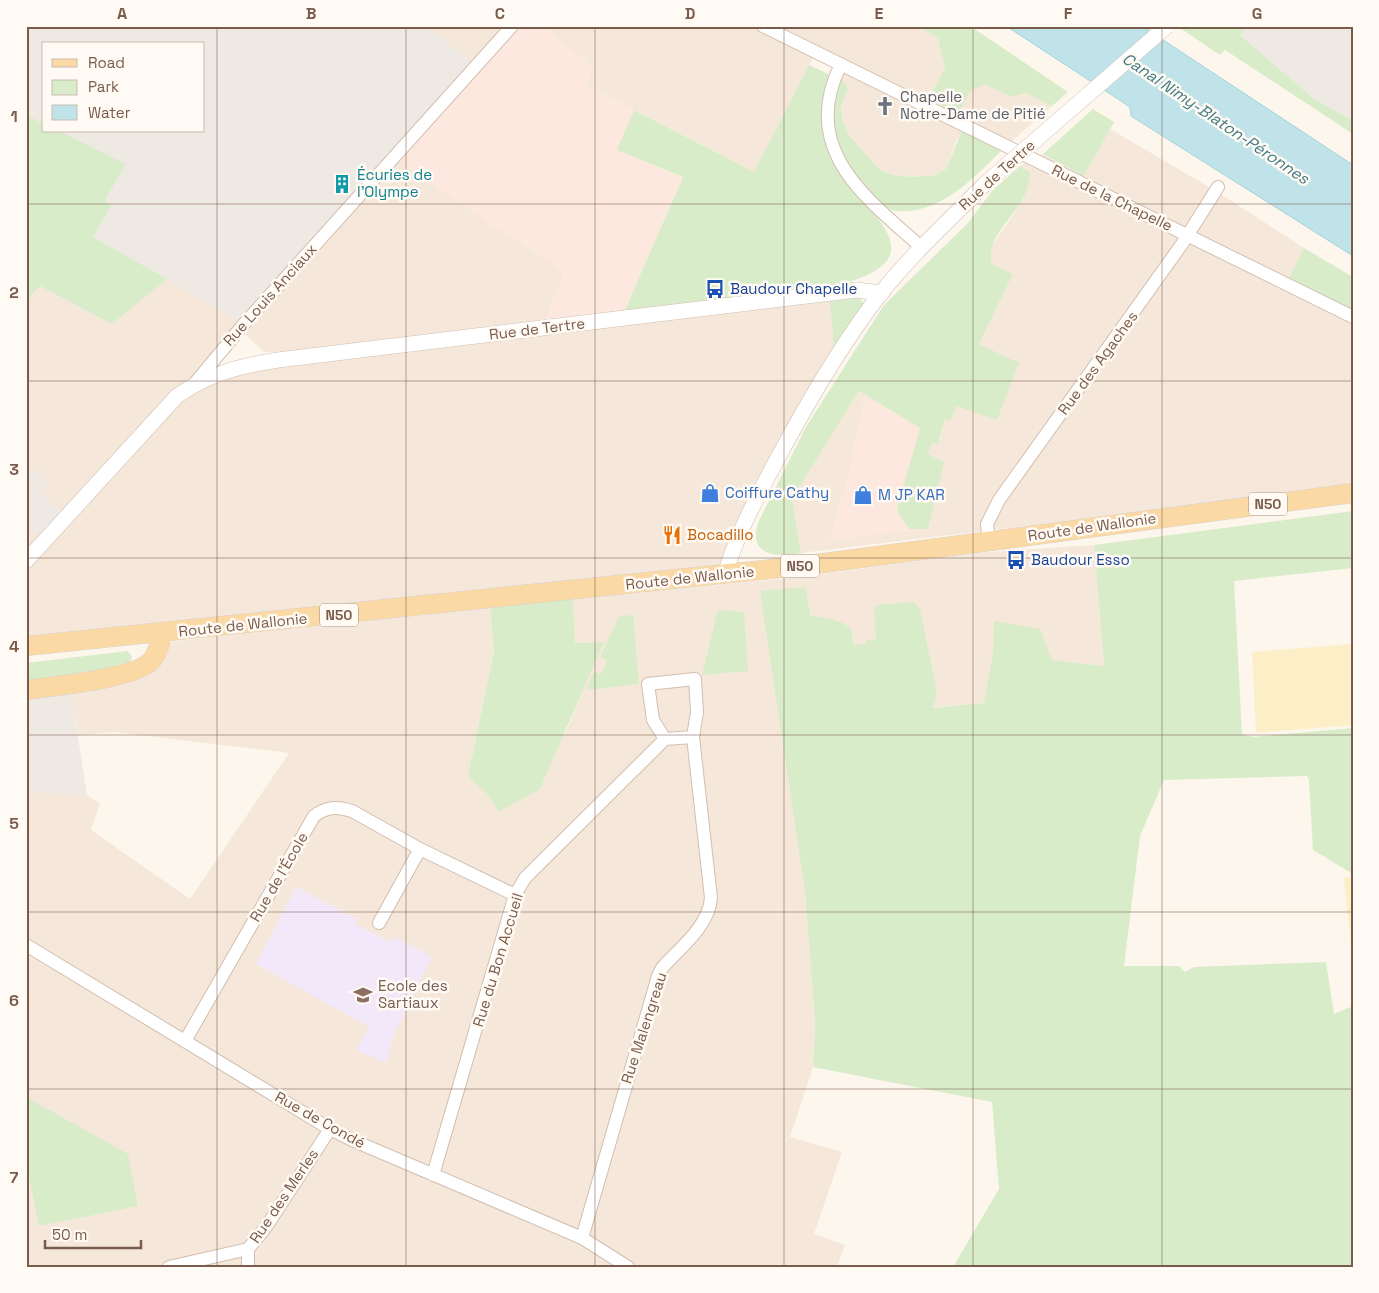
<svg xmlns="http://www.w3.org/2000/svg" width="1379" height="1293" viewBox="0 0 1379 1293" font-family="'Space Grotesk',sans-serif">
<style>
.residential{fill:#f5e8da;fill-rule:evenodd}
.commercial{fill:#fde8e0}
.industrial{fill:#efe9e4;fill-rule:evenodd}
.education{fill:#f3e8fa}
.green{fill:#d8ecc9}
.sand{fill:#fcefc7}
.water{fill:#bfe3e8;stroke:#a5d3da}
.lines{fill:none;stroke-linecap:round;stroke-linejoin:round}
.minor-casing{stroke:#d1beb0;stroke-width:14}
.tertiary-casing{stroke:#d1beb0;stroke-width:16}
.primary-casing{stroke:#dad1cd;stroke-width:20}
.minor{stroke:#fff;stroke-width:12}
.tertiary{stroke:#fff;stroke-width:15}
.primary{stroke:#fbd9a5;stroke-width:19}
.tertiary-bridge-casing{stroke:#d1beb0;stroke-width:16;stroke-linecap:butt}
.tertiary-bridge{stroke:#fff;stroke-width:15}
.grid{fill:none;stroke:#7a5c4d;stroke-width:1;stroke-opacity:0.55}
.labels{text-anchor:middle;stroke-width:5;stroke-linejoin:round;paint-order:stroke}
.shield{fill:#fffaf3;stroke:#a28b7f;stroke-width:1}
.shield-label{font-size:14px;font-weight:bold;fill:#7a5c4d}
.worship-label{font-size:15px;fill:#5b616d;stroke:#fffaf3;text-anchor:start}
.culture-label{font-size:15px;fill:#0d838f;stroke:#fffaf3;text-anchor:start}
.street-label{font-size:15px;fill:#7a5c4d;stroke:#fffaf3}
.transit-label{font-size:15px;fill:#164399;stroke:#fffaf3;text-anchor:start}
.shop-label{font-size:15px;fill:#366cbe;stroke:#fffaf3;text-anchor:start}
.food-label{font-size:15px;fill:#c56008;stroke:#fffaf3;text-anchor:start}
.education-label{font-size:15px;fill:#785e54;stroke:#fffaf3;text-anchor:start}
.water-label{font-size:16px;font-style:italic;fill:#437c86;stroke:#fffaf3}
.neatline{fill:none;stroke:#7a5c4d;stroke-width:2}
.grid-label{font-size:16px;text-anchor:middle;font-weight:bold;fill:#7a5c4d}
</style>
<rect width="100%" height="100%" fill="#fdf6ec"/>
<!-- residential -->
<path class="residential" d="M425 26H507L473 62Z
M543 26H919L938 39 945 68 930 99 986 85 1012 97 1026 93 1052 106 1006 146 957 139 946 169 936 175 912 177 893 175 880 170 850 136 842 120 841 106 848 89 834 77 841 64 816 52 754 172 586 85 593 68Z
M1110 129 1216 191 1304 248 1288 280 1353 311V486L801 553 792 499 859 391 940 440 945 419 950 420 979 344 1013 274 992 264 989 255 992 246 1024 198 1031 173 1020 166 1043 154 1084 175Z
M393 157 482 218 565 271 545 322 830 293 835 359 725 574 26 638V525L40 535 39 493 48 481 26 464V302L40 286 112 324 167 279 244 324ZM244 325 246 335 264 352H276L278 360 179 394Z
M1094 545 1104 666 1052 660 994 621 993 654 985 703 879 712 805 891 815 1023 813 1067 790 1137 842 1152 814 1234 845 1245 837 1267H26V792L87 795 100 804 91 830 190 899 289 753 113 732 78 735 70 686 100 682 169 642 490 607 494 650 468 776 488 795 565 734 603 642 575 643 573 599 800 577 985 552Z"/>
<!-- commercial -->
<path class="commercial" d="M518 26H543L593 68 586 85 634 110 618 150 683 177 624 312 545 322 565 271 482 218 397 160Z
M865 394 920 428 897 506 909 529 914 530 829 540 849 472Z"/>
<!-- industrial -->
<path class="industrial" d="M26 26H425L476 64 244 324 167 279 112 324 40 286 26 302ZM44 44H204V131H44Z
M1247 26H1353V121L1313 98 1240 35Z
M26 464 48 481 40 493 68 515 40 535 26 525Z
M70 686 87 795 26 792V693Z"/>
<!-- education -->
<path class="education" d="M296 887 357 919 355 924 391 942 394 937 432 957 392 1039 386 1063 356 1050 369 1027 256 964Z"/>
<!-- green -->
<path class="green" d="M919 26H970L1068 92 1052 106 1026 93 1012 97 986 85 971 90 958 114 929 98 945 68 938 39Z
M1177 26H1247L1240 35 1313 98 1353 121V134L1225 50 1220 55Z
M809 65 843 81 848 89 841 106 842 120 850 136 880 170 893 175 912 177 936 175 946 169 964 126 1006 146C978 174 941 215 897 211 888 210 880 204 873 199L867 206C905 246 899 267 845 283L624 312 683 177 617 150 634 110 754 172Z
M1093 109 1114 122 1084 176 1043 154Z
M26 115 44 124V131H59L126 164 104 201 111 205 93 237 167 279 112 324 40 286 26 302Z
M1020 166 1031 173C1029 181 1027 192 1023 199 1012 218 985 241 992 264L1013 274 979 344 1019 363 997 420 956 406 950 421 945 419 938 444 932 442 928 454 944 462 928 529H909L897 511 920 428 859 391 792 499 801 553C777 558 748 556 758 523L806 427 884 305 968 223 992 191Z
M1304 248 1353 277V311L1288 280Z
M859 298 864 303 834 348 830 301Z
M1353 511V568L1234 581 1242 734 1253 737 1353 728V874L1313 850 1309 780 1307 776 1164 780 1140 836 1124 966H1179L1185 972 1194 967 1326 962 1334 1014 1353 1006V1267H953L999 1189 992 1102 813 1067 815 1023 805 891 760 591 806 587 810 616C826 618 838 619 851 628L853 645 866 644V640L876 639 874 609 878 605 914 602 920 609 936 687V700L932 708 984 703 993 654 994 621 1040 629 1052 660 1104 666 1094 545Z
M573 599 575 643 604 642 540 789 499 812 488 795 468 776 494 651 490 607Z
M718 610 744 612 748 671 702 675Z
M633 615 639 684 586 690 594 672 601 674 607 661 600 657 619 616Z
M128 651 132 657 129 664 26 685V663Z
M26 1097 128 1154 138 1206 39 1226 26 1162Z"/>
<!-- sand -->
<path class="sand" d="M1351 644 1353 725 1256 733 1252 652Z
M1353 877V965L1344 878Z"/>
<!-- water -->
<path class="water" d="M1006 26H1142L1353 165V256L1131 116 1130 107Z"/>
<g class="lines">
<!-- minor casing -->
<g class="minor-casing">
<path id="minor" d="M763 26 1353 317
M841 64C799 149 864 196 921 247
M195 383 244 324 512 26
M989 541 987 524 999 500 1182 244 1218 187
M665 739 653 720 648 684 695 679 697 712 693 737
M379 923 420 849
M26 945 330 1129 352 1140 582 1238 628 1267
M185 1041 314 816C326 807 337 806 352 811L420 849 515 895
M433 1175 515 895 525 878 665 739
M582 1238 658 976 662 968C680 948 709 926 711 898L693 737 665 739
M169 1267 248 1249
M248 1267V1249L266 1227 330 1129"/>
</g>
<!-- tertiary casing -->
<g class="tertiary-casing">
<path id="tertiary" d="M26 561 177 396C208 374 240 366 278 360L856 290 882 293
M725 574C738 531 759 493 780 454 810 398 842 343 881 293 913 253 950 219 986 183"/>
</g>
<!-- primary casing -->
<g class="primary-casing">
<path id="primary" d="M26 646 801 566 1353 493
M26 690C53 686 134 679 151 661 158 654 160 643 162 633"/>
</g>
<!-- minor -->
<use href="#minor" class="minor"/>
<!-- tertiary -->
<use href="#tertiary" class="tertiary"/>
<!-- primary -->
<use href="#primary" class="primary"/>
<!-- tertiary-bridge casing -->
<g class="tertiary-bridge-casing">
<path id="tertiary-bridge" d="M986 183 1167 26"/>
</g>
<!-- tertiary-bridge -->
<use href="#tertiary-bridge" class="tertiary-bridge"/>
</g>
<!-- grid -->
<path class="grid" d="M217 26V1267M406 26V1267M595 26V1267M784 26V1267M973 26V1267M1162 26V1267M26 204H1353M26 381H1353M26 558H1353M26 735H1353M26 912H1353M26 1089H1353"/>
<!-- icons -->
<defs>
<g id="church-bare" transform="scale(1.5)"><path d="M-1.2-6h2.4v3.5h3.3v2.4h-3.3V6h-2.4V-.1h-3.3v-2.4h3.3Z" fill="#6b7280" stroke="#fffaf3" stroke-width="2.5" paint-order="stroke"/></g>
<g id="building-bare" transform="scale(1.5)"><path d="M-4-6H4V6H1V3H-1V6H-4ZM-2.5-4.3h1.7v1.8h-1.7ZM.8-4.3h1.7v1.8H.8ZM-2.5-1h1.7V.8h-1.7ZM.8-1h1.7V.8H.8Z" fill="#0f9aa8" stroke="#fffaf3" stroke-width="2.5" paint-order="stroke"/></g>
<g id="bus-bare" transform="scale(1.5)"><path d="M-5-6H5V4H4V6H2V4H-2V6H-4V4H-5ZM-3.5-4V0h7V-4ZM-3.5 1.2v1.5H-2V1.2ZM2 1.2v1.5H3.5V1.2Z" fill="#1a4fb4" stroke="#fffaf3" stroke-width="2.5" paint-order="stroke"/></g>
<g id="shop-bare" transform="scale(1.5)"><path d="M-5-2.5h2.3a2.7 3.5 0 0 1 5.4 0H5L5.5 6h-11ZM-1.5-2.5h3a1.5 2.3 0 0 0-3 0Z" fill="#3f7fe0" stroke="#fffaf3" stroke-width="2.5" paint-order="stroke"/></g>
<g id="restaurant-bare" transform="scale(1.5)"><path d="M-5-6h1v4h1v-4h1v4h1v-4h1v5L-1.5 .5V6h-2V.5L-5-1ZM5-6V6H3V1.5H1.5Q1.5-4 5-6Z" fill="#e8710a" stroke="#fffaf3" stroke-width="2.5" paint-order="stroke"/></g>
<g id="school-bare" transform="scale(1.5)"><path d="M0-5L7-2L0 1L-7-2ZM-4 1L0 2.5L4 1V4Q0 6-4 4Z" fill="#8d6e63" stroke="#fffaf3" stroke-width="2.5" paint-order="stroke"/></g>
</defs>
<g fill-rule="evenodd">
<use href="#church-bare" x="885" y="106"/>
<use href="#building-bare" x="342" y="184"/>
<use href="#bus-bare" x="715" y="289"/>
<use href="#shop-bare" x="710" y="493"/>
<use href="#shop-bare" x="863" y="495"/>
<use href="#restaurant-bare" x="672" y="535"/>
<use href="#bus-bare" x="1016" y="560"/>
<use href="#school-bare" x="363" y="995"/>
</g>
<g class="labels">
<!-- shield labels -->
<g class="shield">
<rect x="1249" y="492.5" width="38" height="23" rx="4"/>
<rect x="781" y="554.5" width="38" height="23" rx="4"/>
<rect x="320" y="603.5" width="38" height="23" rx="4"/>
</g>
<g class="shield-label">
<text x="1268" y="509">N50</text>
<text x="800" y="571">N50</text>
<text x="339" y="620">N50</text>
</g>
<!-- worship labels -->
<g class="worship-label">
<text x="900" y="102">Chapelle<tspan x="900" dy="17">Notre-Dame de Pitié</tspan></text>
</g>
<!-- culture labels -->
<g class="culture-label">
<text x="357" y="180">Écuries de<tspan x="357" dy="17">l'Olympe</tspan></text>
</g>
<!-- street labels -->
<g class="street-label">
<text transform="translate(997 175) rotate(-42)" y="5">Rue de Tertre</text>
<text transform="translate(1112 198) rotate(26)" y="5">Rue de la Chapelle</text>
<text transform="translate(270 295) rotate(-48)" y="5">Rue Louis Anciaux</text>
<text transform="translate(537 329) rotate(-7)" y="5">Rue de Tertre</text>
<text transform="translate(1098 363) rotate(-54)" y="5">Rue des Agaches</text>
<text transform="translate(1092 527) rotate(-8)" y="5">Route de Wallonie</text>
<text transform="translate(690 578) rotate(-6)" y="5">Route de Wallonie</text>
<text transform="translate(243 625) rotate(-6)" y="5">Route de Wallonie</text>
<text transform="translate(279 877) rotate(-60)" y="5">Rue de l'École</text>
<text transform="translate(498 960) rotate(-73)" y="5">Rue du Bon Accueil</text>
<text transform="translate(644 1028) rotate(-72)" y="5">Rue Malengreau</text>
<text transform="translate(320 1120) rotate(29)" y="5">Rue de Condé</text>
<text transform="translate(284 1196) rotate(-56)" y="5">Rue des Merles</text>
</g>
<!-- transit labels -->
<g class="transit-label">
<text x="730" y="294">Baudour Chapelle</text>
<text x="1031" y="565">Baudour Esso</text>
</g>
<!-- shop labels -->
<g class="shop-label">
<text x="725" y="498">Coiffure Cathy</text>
<text x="878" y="500">M JP KAR</text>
</g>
<!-- food labels -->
<g class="food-label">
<text x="687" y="540">Bocadillo</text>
</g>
<!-- education labels -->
<g class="education-label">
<text x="378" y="991">Ecole des<tspan x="378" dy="17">Sartiaux</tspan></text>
</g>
<!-- water labels -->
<g class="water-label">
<text transform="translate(1216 118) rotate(34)" y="6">Canal Nimy-Blaton-Péronnes</text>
</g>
</g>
<!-- border -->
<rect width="1379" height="1293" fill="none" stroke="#fffaf3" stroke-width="55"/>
<!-- legend -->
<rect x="42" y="42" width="162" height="90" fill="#fffaf3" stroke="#cabbb1"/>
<rect x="52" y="59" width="25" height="8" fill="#fbd9a5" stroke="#cabbb1"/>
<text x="88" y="68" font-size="15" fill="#7a5c4d">Road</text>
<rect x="52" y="80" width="25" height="15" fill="#d8ecc9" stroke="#cabbb1"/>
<text x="88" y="92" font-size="15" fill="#7a5c4d">Park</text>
<rect x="52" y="105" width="25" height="15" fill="#bfe3e8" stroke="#cabbb1"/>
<text x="88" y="118" font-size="15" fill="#7a5c4d">Water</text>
<!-- scale -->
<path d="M45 1240v8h96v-8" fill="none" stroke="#7a5c4d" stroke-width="2.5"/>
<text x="52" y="1240" font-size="15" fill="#7a5c4d" stroke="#fffaf3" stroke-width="4" paint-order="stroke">50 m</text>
<rect x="28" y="28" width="1324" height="1238" class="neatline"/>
<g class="grid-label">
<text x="122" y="19">A</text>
<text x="311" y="19">B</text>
<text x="500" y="19">C</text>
<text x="690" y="19">D</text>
<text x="879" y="19">E</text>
<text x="1068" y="19">F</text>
<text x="1257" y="19">G</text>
<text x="14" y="122">1</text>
<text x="14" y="298">2</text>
<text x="14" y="475">3</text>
<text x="14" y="652">4</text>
<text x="14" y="829">5</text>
<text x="14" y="1006">6</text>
<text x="14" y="1183">7</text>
</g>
</svg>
